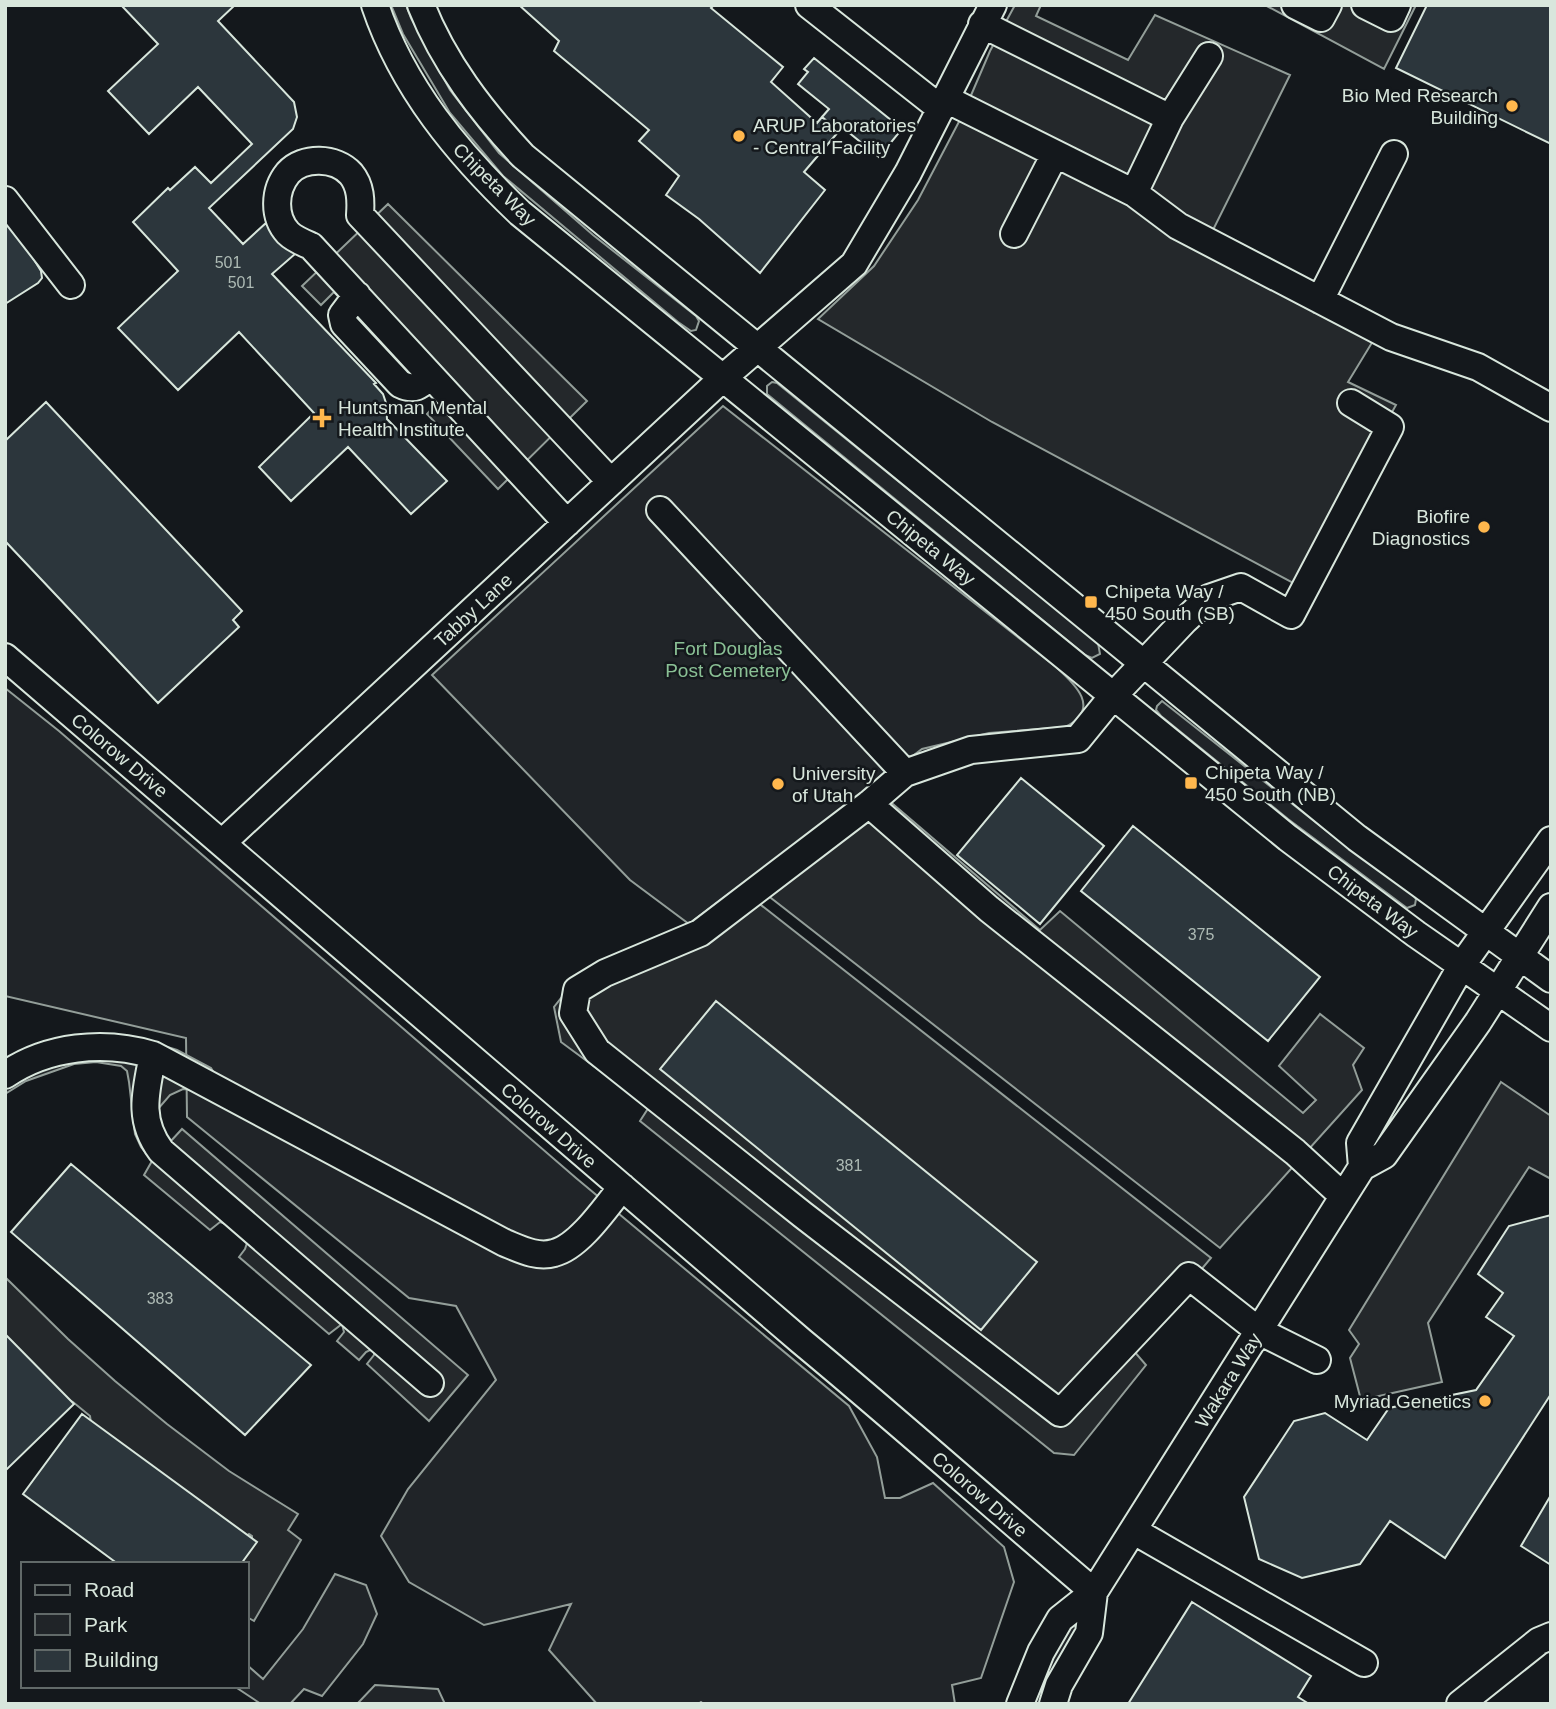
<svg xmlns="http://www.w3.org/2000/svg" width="1556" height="1709" viewBox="0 0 1556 1709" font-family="Helvetica,sans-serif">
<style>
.green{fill:#202428;stroke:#939e99;stroke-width:2}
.parking{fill:#24282b;stroke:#939e99;stroke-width:2}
.building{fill:#2c363c;stroke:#d8e6dc;stroke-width:2}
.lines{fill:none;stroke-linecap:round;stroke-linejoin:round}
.minor-casing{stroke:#d8e6dc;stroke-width:30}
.minor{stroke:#14181c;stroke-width:26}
.wall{stroke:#d8e6dc;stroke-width:3.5}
.poi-dot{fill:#ffb74d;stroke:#14181c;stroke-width:2.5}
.labels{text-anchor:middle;stroke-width:5;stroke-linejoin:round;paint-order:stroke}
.number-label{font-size:16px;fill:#adbab4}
.poi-label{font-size:19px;fill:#d8e6dc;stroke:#14181c;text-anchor:start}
.street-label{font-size:19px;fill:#d8e6dc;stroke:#14181c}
.park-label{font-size:19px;fill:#8ac095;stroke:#14181c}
</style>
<rect width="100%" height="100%" fill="#14181c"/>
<!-- green -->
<path class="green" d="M391 5H406L411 18 450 90 499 153 593 235 696 316 699 321 696 330 691 331 678 322 503 176 450 113 403 34Z
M772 382 777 383 1098 643 1100 654 1092 658 1085 655 767 394V386Z
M723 406 1056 667C1075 684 1102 709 1065 727L989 733 922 749 689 924 630 880 432 675Z
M5 688 59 731 576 1178 849 1406 877 1457 885 1498H900L933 1483 1004 1547 1014 1582 981 1678 952 1685 955 1704H597L549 1650 571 1604 484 1625 409 1582 381 1536 408 1489 496 1380 456 1306 409 1298 187 1117 186 1038 5 996Z
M1162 701 1328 832 1413 895 1416 899 1415 905 1407 908 1288 819 1161 716 1156 710 1157 706Z
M335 1574 366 1585 377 1614 363 1644 322 1696 304 1689 290 1704H261L234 1686H247V1665L263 1679 303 1629Z
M1076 1622 1079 1625 1045 1704H1030L1068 1625Z
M375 1685 438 1689 445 1704H357Z"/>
<!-- parking -->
<path class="parking" d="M1015 5H1041L1036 16 1128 60 1155 15 1290 75 1202 252 1373 341 1348 382 1396 405 1295 584 992 422 818 319 874 266 918 200 963 114 990 51Z
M1265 5H1416L1384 69Z
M388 204 587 401 498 489 427 414 439 401 347 306 334 292 321 305 302 286Z
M873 787 1040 930 1060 911 1303 1113 1316 1100 1279 1066 1320 1014 1364 1048 1353 1065 1362 1090 1220 1248 748 880Z
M738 887 1211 1258 1133 1350 1146 1365 1074 1455 1054 1453 640 1121 649 1107 561 1042 554 1007 576 979 689 924Z
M145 1040 177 1050 211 1068 226 1093 183 1089 170 1095 157 1110 158 1129 170 1142 182 1129 468 1375 429 1421 367 1364 374 1355V1351L370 1350 366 1352 359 1360 337 1341 344 1332 342 1324 329 1334 239 1257 245 1249 247 1243 226 1224 220 1222 210 1230 144 1175 152 1161 141 1147 135 1134 129 1082 127 1071 121 1066 96 1062 74 1064 26 1081 5 1094V1061Z
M1501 1082 1551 1116V1179L1529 1167 1428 1323 1442 1382 1361 1400 1350 1358 1359 1344 1349 1330Z
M5 1277 68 1339 115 1381 167 1424 229 1471 298 1514 288 1530 301 1540 254 1621 247 1617V1564H236L252 1541V1536L249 1534 246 1536 91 1423 90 1416 73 1402 5 1368Z"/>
<!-- building -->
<path class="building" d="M121 5H235L218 21 294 102 297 117 293 129 209 208 243 244 266 223 295 254 272 274 376 383 374 384 383 394 386 403 387 419 447 481 411 514 348 447 291 501 259 467 314 413 239 332 178 390 118 328 178 271 133 222 168 188 170 190 195 167 211 183 252 144 198 87 149 134 108 91 158 44Z
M519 5H714L711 8 783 67 771 82 817 123 822 117 839 131 804 172 825 190 760 273 699 219 666 195 679 176 639 141 649 130 554 51 559 41Z
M1427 5H1551V144L1396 68Z
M814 58 902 129 879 157 842 127 839 131 822 117 829 109 798 84 808 72 804 69Z
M5 212 41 271 42 278 38 283 5 304Z
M46 402 242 611 233 620 239 627 158 703 5 541V441Z
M1021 778 1104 846 1040 924 957 855Z
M1133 826 1320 977 1268 1041 1081 891Z
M716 1001 1037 1262 981 1330 660 1069Z
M71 1164 311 1365 245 1435 11 1232Z
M1551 1215V1394L1445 1558 1390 1521 1360 1564 1302 1578 1259 1559 1244 1497 1294 1421 1325 1413 1367 1440 1389 1408 1476 1390 1514 1336 1486 1317 1503 1293 1478 1274 1509 1226Z
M5 1334 74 1404 5 1471Z
M82 1414 257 1542 241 1564H118L23 1494Z
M1551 1495V1565L1521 1546Z
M1192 1602 1311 1676 1298 1697 1309 1704H1128Z"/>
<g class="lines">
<!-- minor casing -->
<g class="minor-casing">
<path id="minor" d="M375 5C403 88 458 154 520 213L1288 838 1416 934 1551 1028
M421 5C444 63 481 111 523 156L1357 838 1551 979
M809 5 941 109
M1295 5 1321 18 1328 5
M1365 5 1391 18 1397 5
M982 24 1170 118
M946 99 1134 193 1178 226 1391 337 1478 367 1551 408
M1134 193 1170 118 1209 56
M5 200 71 285
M1014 234 1055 154
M357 295 342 315 344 324 400 384C414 391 420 386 431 376
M1320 300 1394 154
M660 510 905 773
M567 523 311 246C304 243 294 239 288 233 273 217 274 190 288 173 303 156 336 157 351 174 361 186 361 201 360 215L611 482
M5 657 801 1341C900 1423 996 1509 1094 1592
M869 804 989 909 1295 1152 1343 1196
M223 842 724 377 854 264 908 173 993 5
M153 1055C146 1091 137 1119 161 1151L430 1383
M5 1075C47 1046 104 1040 153 1055L505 1243C520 1249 537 1258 554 1253 579 1247 606 1207 622 1187
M1362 1167 1360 1143 1462 965 1551 840
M1317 1360 1259 1331 1189 1276 1060 1413 803 1215 597 1051 573 1013 577 990 605 973 700 933 869 804 905 773 971 750 1078 739 1113 696 1184 621 1209 598 1241 587 1291 615 1390 427 1351 403
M1134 1531 1364 1663
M1020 1704 1041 1652 1060 1619 1094 1592 1362 1167 1384 1155 1478 1022 1551 907
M1053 1704 1059 1685 1089 1633 1094 1592
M1460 1704 1539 1641 1551 1636"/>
</g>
<!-- minor -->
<use href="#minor" class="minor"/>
<!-- wall -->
<path class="wall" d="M701 1703V1704"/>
</g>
<!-- markers -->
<g class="poi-dot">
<circle cx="1512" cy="106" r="7"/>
<circle cx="739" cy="136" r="7"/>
<path d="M318.5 407.5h7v7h7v7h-7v7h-7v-7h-7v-7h7z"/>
<circle cx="1484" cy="527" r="7"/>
<rect x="1084" y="595" width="14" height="14" rx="3.5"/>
<rect x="1184" y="776" width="14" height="14" rx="3.5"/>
<circle cx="778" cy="784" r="7"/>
<circle cx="1485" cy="1401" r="7"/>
</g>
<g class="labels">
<!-- number labels -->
<g class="number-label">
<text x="228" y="268">501</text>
<text x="241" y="288">501</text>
<text x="1201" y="940">375</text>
<text x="849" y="1171">381</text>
<text x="160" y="1304">383</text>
</g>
<!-- poi labels -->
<g class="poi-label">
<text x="1498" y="102" text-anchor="end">Bio Med Research<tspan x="1498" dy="22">Building</tspan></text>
<text x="753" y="132">ARUP Laboratories<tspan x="753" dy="22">- Central Facility</tspan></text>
<text x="338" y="414">Huntsman Mental<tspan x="338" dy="22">Health Institute</tspan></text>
<text x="1470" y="523" text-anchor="end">Biofire<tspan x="1470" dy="22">Diagnostics</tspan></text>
<text x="1105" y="598">Chipeta Way /<tspan x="1105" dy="22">450 South (SB)</tspan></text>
<text x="1205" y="779">Chipeta Way /<tspan x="1205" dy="22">450 South (NB)</tspan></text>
<text x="792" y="780">University<tspan x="792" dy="22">of Utah</tspan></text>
<text x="1471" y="1408" text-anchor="end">Myriad Genetics</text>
</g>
<!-- street labels -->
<g class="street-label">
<text transform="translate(495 184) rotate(45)" y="7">Chipeta Way</text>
<text transform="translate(931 547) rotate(39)" y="7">Chipeta Way</text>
<text transform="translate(473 610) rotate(-43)" y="7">Tabby Lane</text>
<text transform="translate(120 755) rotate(40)" y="7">Colorow Drive</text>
<text transform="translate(1373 901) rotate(37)" y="7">Chipeta Way</text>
<text transform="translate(549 1125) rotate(41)" y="7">Colorow Drive</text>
<text transform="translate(1228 1380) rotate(-58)" y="7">Wakara Way</text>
<text transform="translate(980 1494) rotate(41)" y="7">Colorow Drive</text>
</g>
<!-- park labels -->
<g class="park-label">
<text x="728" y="655">Fort Douglas<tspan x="728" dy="22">Post Cemetery</tspan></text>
</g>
</g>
<!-- border -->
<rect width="1556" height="1709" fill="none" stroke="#d8e6dc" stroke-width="14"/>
<!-- legend -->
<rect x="21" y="1562" width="228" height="126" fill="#14181c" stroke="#626a69" stroke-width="2"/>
<rect x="35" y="1585" width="35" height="10" fill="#14181c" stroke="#626a69" stroke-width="2"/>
<text x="84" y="1597" font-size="21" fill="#d8e6dc">Road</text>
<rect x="35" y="1614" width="35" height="21" fill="#202428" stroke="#626a69" stroke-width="2"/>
<text x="84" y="1632" font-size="21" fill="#d8e6dc">Park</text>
<rect x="35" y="1650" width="35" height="21" fill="#2c363c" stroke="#626a69" stroke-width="2"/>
<text x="84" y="1667" font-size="21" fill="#d8e6dc">Building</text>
</svg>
